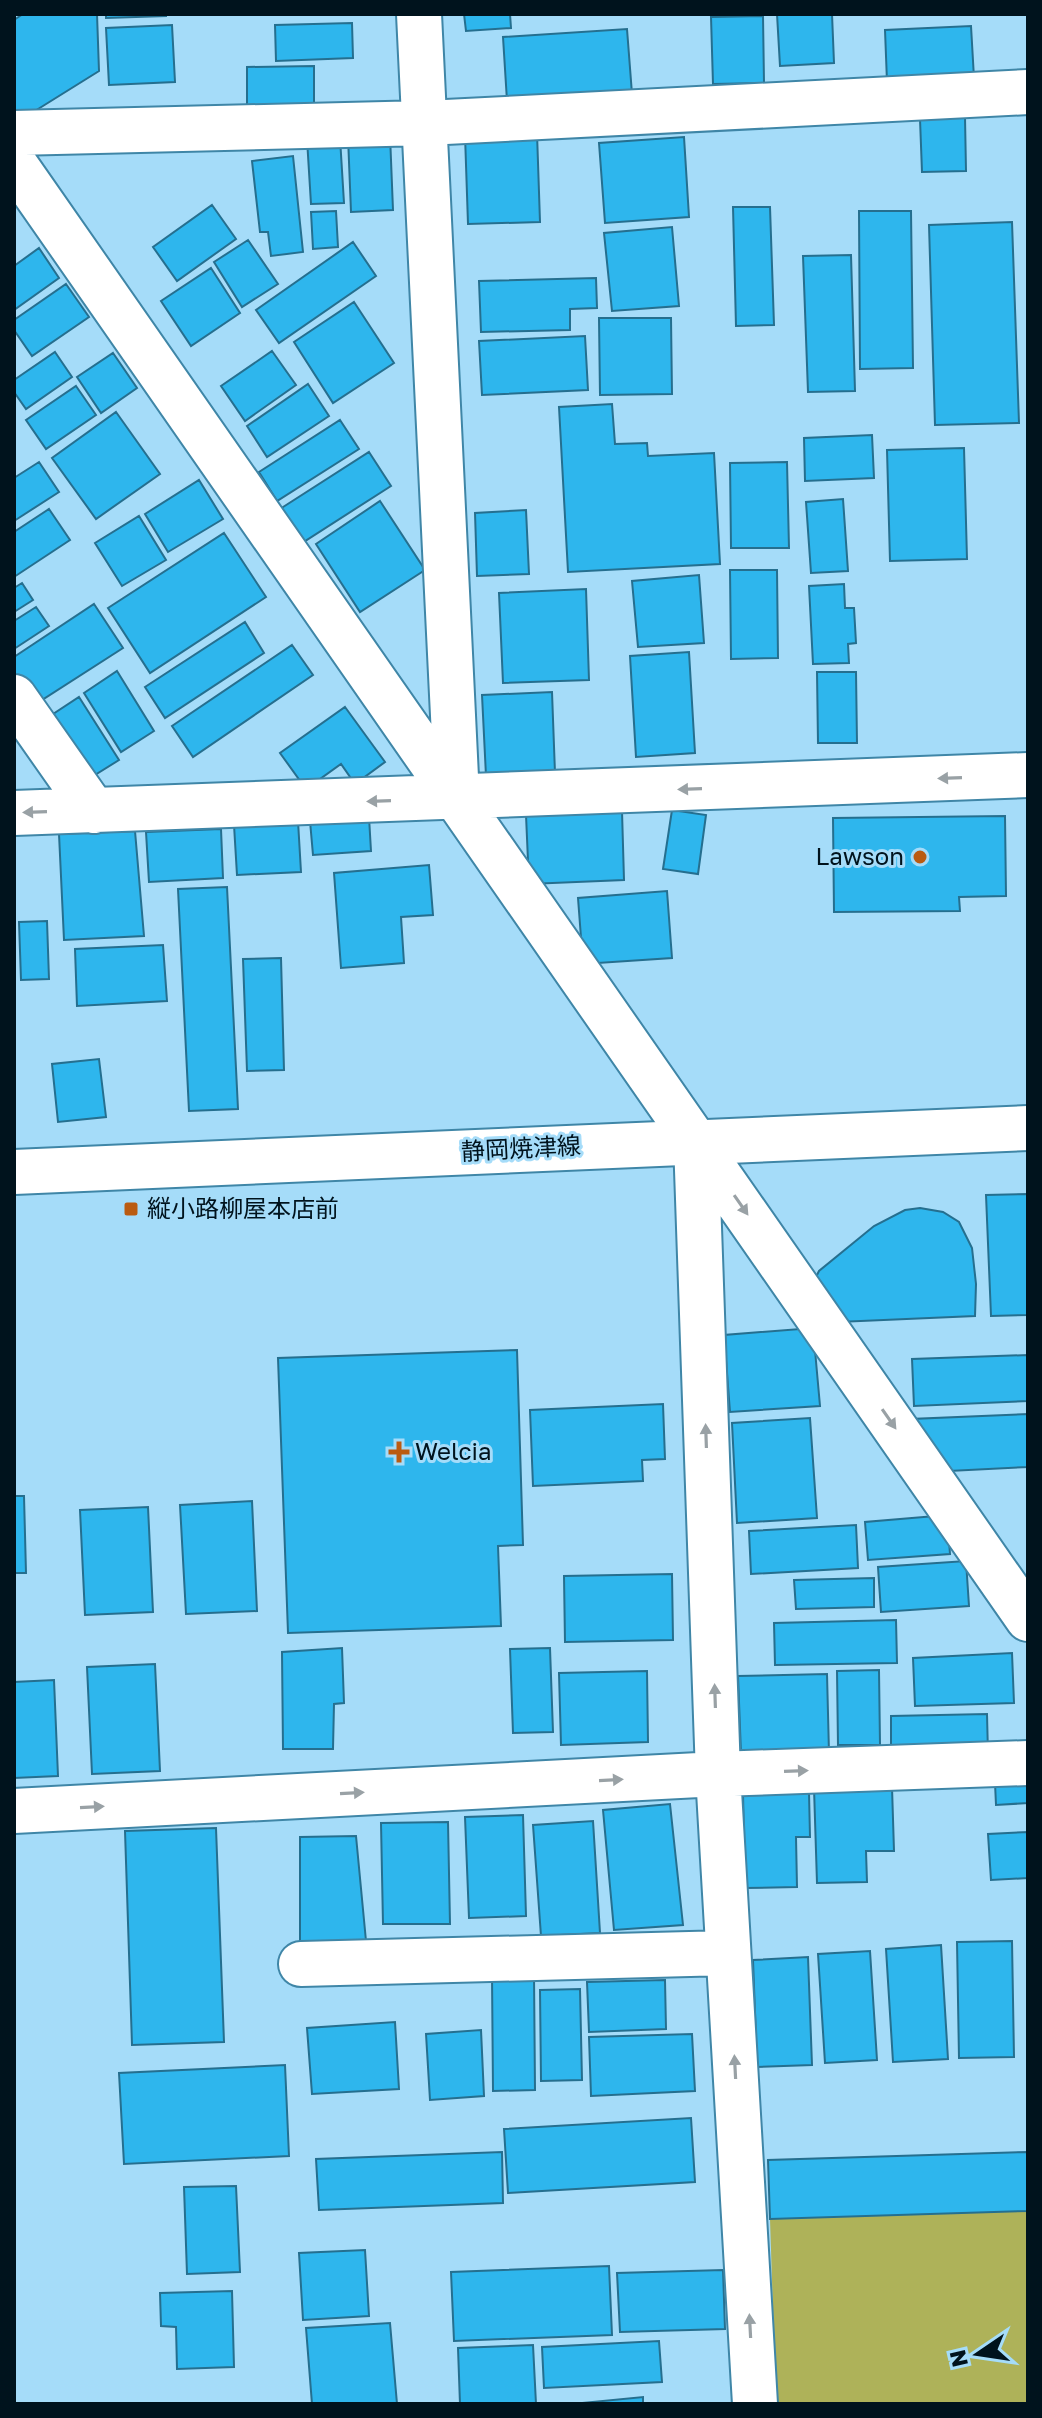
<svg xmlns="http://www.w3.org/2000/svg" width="1042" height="2418" viewBox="0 0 1042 2418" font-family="'Golos Text','Noto Sans JP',sans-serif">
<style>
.green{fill:#aeb259}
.building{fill:#2eb6ed;stroke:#256f8f;stroke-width:2}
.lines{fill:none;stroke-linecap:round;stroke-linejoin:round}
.street-casing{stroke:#3f86a7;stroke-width:48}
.secondary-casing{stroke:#3f86a7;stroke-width:48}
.street{stroke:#fff;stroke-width:44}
.secondary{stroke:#fff;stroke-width:44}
.oneway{fill:#99a1a5}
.poi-dot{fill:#ba5b11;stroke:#a5dcf9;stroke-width:3}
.labels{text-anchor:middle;stroke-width:6;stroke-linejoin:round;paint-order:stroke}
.poi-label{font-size:24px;fill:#00131d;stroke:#a5dcf9;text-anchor:start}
.street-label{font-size:24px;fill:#00131d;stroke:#a5dcf9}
</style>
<rect width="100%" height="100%" fill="#a5dcf9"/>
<!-- green -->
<path class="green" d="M1028 2211V2404H776L770 2219Z"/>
<!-- building -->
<path class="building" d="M23 14H97L99 71 14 124V20Z
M106 14H166V16L106 18Z
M464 14H510L511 28 466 31Z
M777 14H832L834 63 780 66Z
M763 16 764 83 713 84 711 17Z
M352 23 353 58 276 61 275 25Z
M172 25 175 82 109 85 106 28Z
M971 26 974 78 887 82 885 30Z
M627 29 632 94 507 101 503 37Z
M314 66V106L247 107V67Z
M965 117 966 171 922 172 920 119Z
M537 133 540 222 468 224 465 135Z
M390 135 393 210 351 212 348 137Z
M684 137 689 217 605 223 599 143Z
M340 138 344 203 311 204 307 139Z
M293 156 303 252 271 256 268 232H260L252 161Z
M212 205 236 239 177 281 153 247Z
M733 207H770L774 325 736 326Z
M336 211 338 247 313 249 311 212Z
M859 211H911L913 368 860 369Z
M1012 222 1019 423 935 425 929 225Z
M672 227 679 306 612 311 604 233Z
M248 240 278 284 242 307 214 262Z
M353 242 376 276 279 343 256 310Z
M39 248 59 278 14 310V266Z
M851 255 855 391 808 392 803 256Z
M211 268 240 313 191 346 161 301Z
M596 278 597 308 570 309V330L481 332 479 281Z
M66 284 89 317 32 356 14 330V320Z
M354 302 394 363 333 403 294 342Z
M599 318H671L672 394 600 395Z
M585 336 588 390 482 395 479 341Z
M272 351 296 385 245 421 221 386Z
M55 352 72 377 26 409 14 392V380Z
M113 353 137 388 101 413 77 377Z
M308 384 329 416 267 457 247 426Z
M76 386 96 415 46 449 26 420Z
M612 404 615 444 647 443 648 456 714 453 720 564 568 572 559 407Z
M116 412 160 474 96 519 52 458Z
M340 420 359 449 277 501 259 472Z
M872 435 874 478 805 481 804 438Z
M964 448 967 559 890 561 887 450Z
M369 452 391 486 302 543 280 509Z
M39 462 59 492 14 521V478Z
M787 462 789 548H731L730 463Z
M199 480 223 519 168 552 145 514Z
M843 499 848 571 811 573 806 502Z
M380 501 425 570 360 612 316 544Z
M49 509 70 540 14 577V532Z
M526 510 529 574 477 576 475 513Z
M139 516 166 560 122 586 95 543Z
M224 533 266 597 150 673 108 608Z
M730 570H777L778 658 731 659Z
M699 575 704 643 638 647 632 581Z
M22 583 33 600 14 612V588Z
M844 584 845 608H854L856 643 848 644 849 663 813 664 809 586Z
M586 589 589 680 503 683 499 593Z
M94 604 123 648 31 707 14 681V657Z
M36 607 49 626 14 649V621Z
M245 622 264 653 165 718 145 687Z
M292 645 313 675 193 757 172 726Z
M689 652 695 753 636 757 630 656Z
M117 671 154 731 121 752 84 693Z
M817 672H856L857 743H818Z
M552 692 555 773 486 776 482 695Z
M79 697 119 760 87 780 47 718Z
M345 707 385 762 355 784 341 764 306 789 280 753Z
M672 810 706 815 698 874 663 869Z
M622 811 624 880 529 884 526 815Z
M1005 816 1006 896 959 897 960 911 834 912 833 818Z
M369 817 371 851 313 855 310 821Z
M298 821 301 872 237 875 234 825Z
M221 829 223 878 149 882 146 832Z
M135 831 144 936 64 940 59 834Z
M429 865 433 915 401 917 404 963 341 968 334 873Z
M227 887 238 1109 189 1111 178 889Z
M667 891 672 958 583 964 578 898Z
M47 921 49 979 21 980 19 922Z
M163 945 167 1001 77 1006 75 949Z
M281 958 284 1070 247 1071 243 959Z
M99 1059 106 1117 58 1122 52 1064Z
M1028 1194V1315L991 1316 986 1195Z
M920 1208 943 1212 959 1222 972 1248 976 1284 975 1316 838 1322 813 1283 819 1271 874 1226 905 1210Z
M813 1328 820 1406 730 1412 724 1335Z
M517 1350 523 1545 498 1546 501 1626 288 1633 278 1358Z
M1028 1355V1401L914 1406 912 1359Z
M663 1404 665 1459 642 1460 643 1481 533 1486 530 1410Z
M1028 1414V1467L949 1471 911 1419Z
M810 1418 817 1518 737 1523 732 1423Z
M14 1496H24L26 1573H14Z
M252 1501 257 1611 186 1614 180 1505Z
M148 1507 153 1612 85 1615 80 1510Z
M947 1515 950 1554 868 1560 865 1522Z
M856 1525 858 1568 751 1574 749 1531Z
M966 1561 969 1606 881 1612 878 1567Z
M672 1574 673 1640 565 1642 564 1576Z
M874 1578V1607L796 1609 794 1580Z
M896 1620 897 1663 775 1665 774 1623Z
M342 1648 344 1703 334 1704 333 1749H283L282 1652Z
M550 1648 553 1732 513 1733 510 1649Z
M1012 1653 1014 1703 915 1706 913 1658Z
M155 1664 160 1771 92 1774 87 1667Z
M879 1670 880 1745H838L837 1671Z
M647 1671 648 1742 561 1745 559 1673Z
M827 1674 829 1753 741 1754 738 1676Z
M54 1680 58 1776 14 1778V1682Z
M987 1714 988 1754 891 1756V1716Z
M1028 1781V1803L996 1805 995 1783Z
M892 1787 894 1851H866L867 1882 817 1883 814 1788Z
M809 1792 810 1837H796L797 1887 745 1888 743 1794Z
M670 1804 683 1925 614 1930 603 1810Z
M523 1815 526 1916 469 1918 465 1817Z
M593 1821 600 1933 541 1936 533 1825Z
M448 1822 450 1924H383L381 1823Z
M216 1828 224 2042 132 2045 125 1831Z
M1028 1832V1878L991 1880 988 1834Z
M356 1836 366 1941 300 1947V1837Z
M1012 1941 1014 2057 959 2058 957 1942Z
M941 1945 948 2059 893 2062 886 1949Z
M870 1951 877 2060 825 2063 818 1954Z
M808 1957 812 2065 757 2067 753 1960Z
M492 1975H534L535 2090 493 2091Z
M665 1980 666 2029 589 2032 587 1982Z
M580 1989 582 2080 541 2081 540 1990Z
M395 2022 399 2089 312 2094 307 2028Z
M481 2030 484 2096 430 2100 426 2034Z
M692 2034 695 2091 591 2096 589 2037Z
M285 2065 289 2156 124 2164 119 2073Z
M691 2118 695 2182 508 2193 504 2129Z
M502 2152 503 2203 319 2210 316 2159Z
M1028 2152V2211L770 2219 768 2160Z
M236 2186 240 2272 187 2274 184 2187Z
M365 2250 369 2316 303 2320 299 2253Z
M609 2266 612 2335 454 2341 451 2272Z
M723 2270 725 2329 620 2332 617 2273Z
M232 2291 234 2367 177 2369 176 2327 161 2326 160 2293Z
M390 2323 397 2404H312L306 2328Z
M659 2341 662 2382 544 2388 542 2347Z
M533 2345 536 2404H460L458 2348Z
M643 2397V2404H572Z"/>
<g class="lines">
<!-- street casing -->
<g class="street-casing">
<path id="street" d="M419 14 457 798
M14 133 426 123 1028 92
M14 163 1028 1619
M14 697 94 811
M14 813 1028 775
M696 1141 718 1774 755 2404
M14 1811 718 1774 1028 1763
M301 1964 728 1953"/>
</g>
<!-- secondary casing -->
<g class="secondary-casing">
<path id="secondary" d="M14 1172 1028 1128"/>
</g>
<!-- street -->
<use href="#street" class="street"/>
<!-- secondary -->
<use href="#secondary" class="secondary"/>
</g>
<!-- one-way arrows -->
<defs><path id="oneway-solid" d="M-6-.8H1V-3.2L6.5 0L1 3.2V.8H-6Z" transform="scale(2)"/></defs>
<g class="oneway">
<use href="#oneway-solid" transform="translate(950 778) rotate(178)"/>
<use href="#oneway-solid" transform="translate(690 789) rotate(178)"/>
<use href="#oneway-solid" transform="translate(379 801) rotate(178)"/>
<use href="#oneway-solid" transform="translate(35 812) rotate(178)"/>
<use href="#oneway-solid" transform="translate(741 1205) rotate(55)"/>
<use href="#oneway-solid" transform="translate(889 1419) rotate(55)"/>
<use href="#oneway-solid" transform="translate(706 1436) rotate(-92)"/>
<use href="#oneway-solid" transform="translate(715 1696) rotate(-92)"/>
<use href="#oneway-solid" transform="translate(796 1771) rotate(-2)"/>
<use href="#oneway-solid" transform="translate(611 1780) rotate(-3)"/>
<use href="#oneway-solid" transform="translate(352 1793) rotate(-3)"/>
<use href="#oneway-solid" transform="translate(92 1807) rotate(-3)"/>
<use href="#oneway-solid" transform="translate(735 2067) rotate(-93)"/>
<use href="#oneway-solid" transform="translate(750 2326) rotate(-93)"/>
</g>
<!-- markers -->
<g class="poi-dot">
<circle cx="920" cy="857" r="8"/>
<rect x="123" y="1201" width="16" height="16" rx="4"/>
<path d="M395 1440h8v8h8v8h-8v8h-8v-8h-8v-8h8z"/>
</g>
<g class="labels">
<!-- poi labels -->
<g class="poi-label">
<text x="904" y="865" text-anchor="end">Lawson</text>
<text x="147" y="1217">縦小路柳屋本店前</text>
<text x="415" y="1460">Welcia</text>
</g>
<!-- street labels -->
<g class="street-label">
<text transform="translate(521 1149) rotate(-3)" y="8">静岡焼津線</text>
</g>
</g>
<!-- border -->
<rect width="1042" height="2418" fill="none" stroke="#00131d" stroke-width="32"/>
<!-- north arrow -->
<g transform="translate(978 2354) rotate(257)" stroke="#a5dcf9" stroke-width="6" paint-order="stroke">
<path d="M0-6L14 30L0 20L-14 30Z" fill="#00131d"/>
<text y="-12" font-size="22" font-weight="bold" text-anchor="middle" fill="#00131d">N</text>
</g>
</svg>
